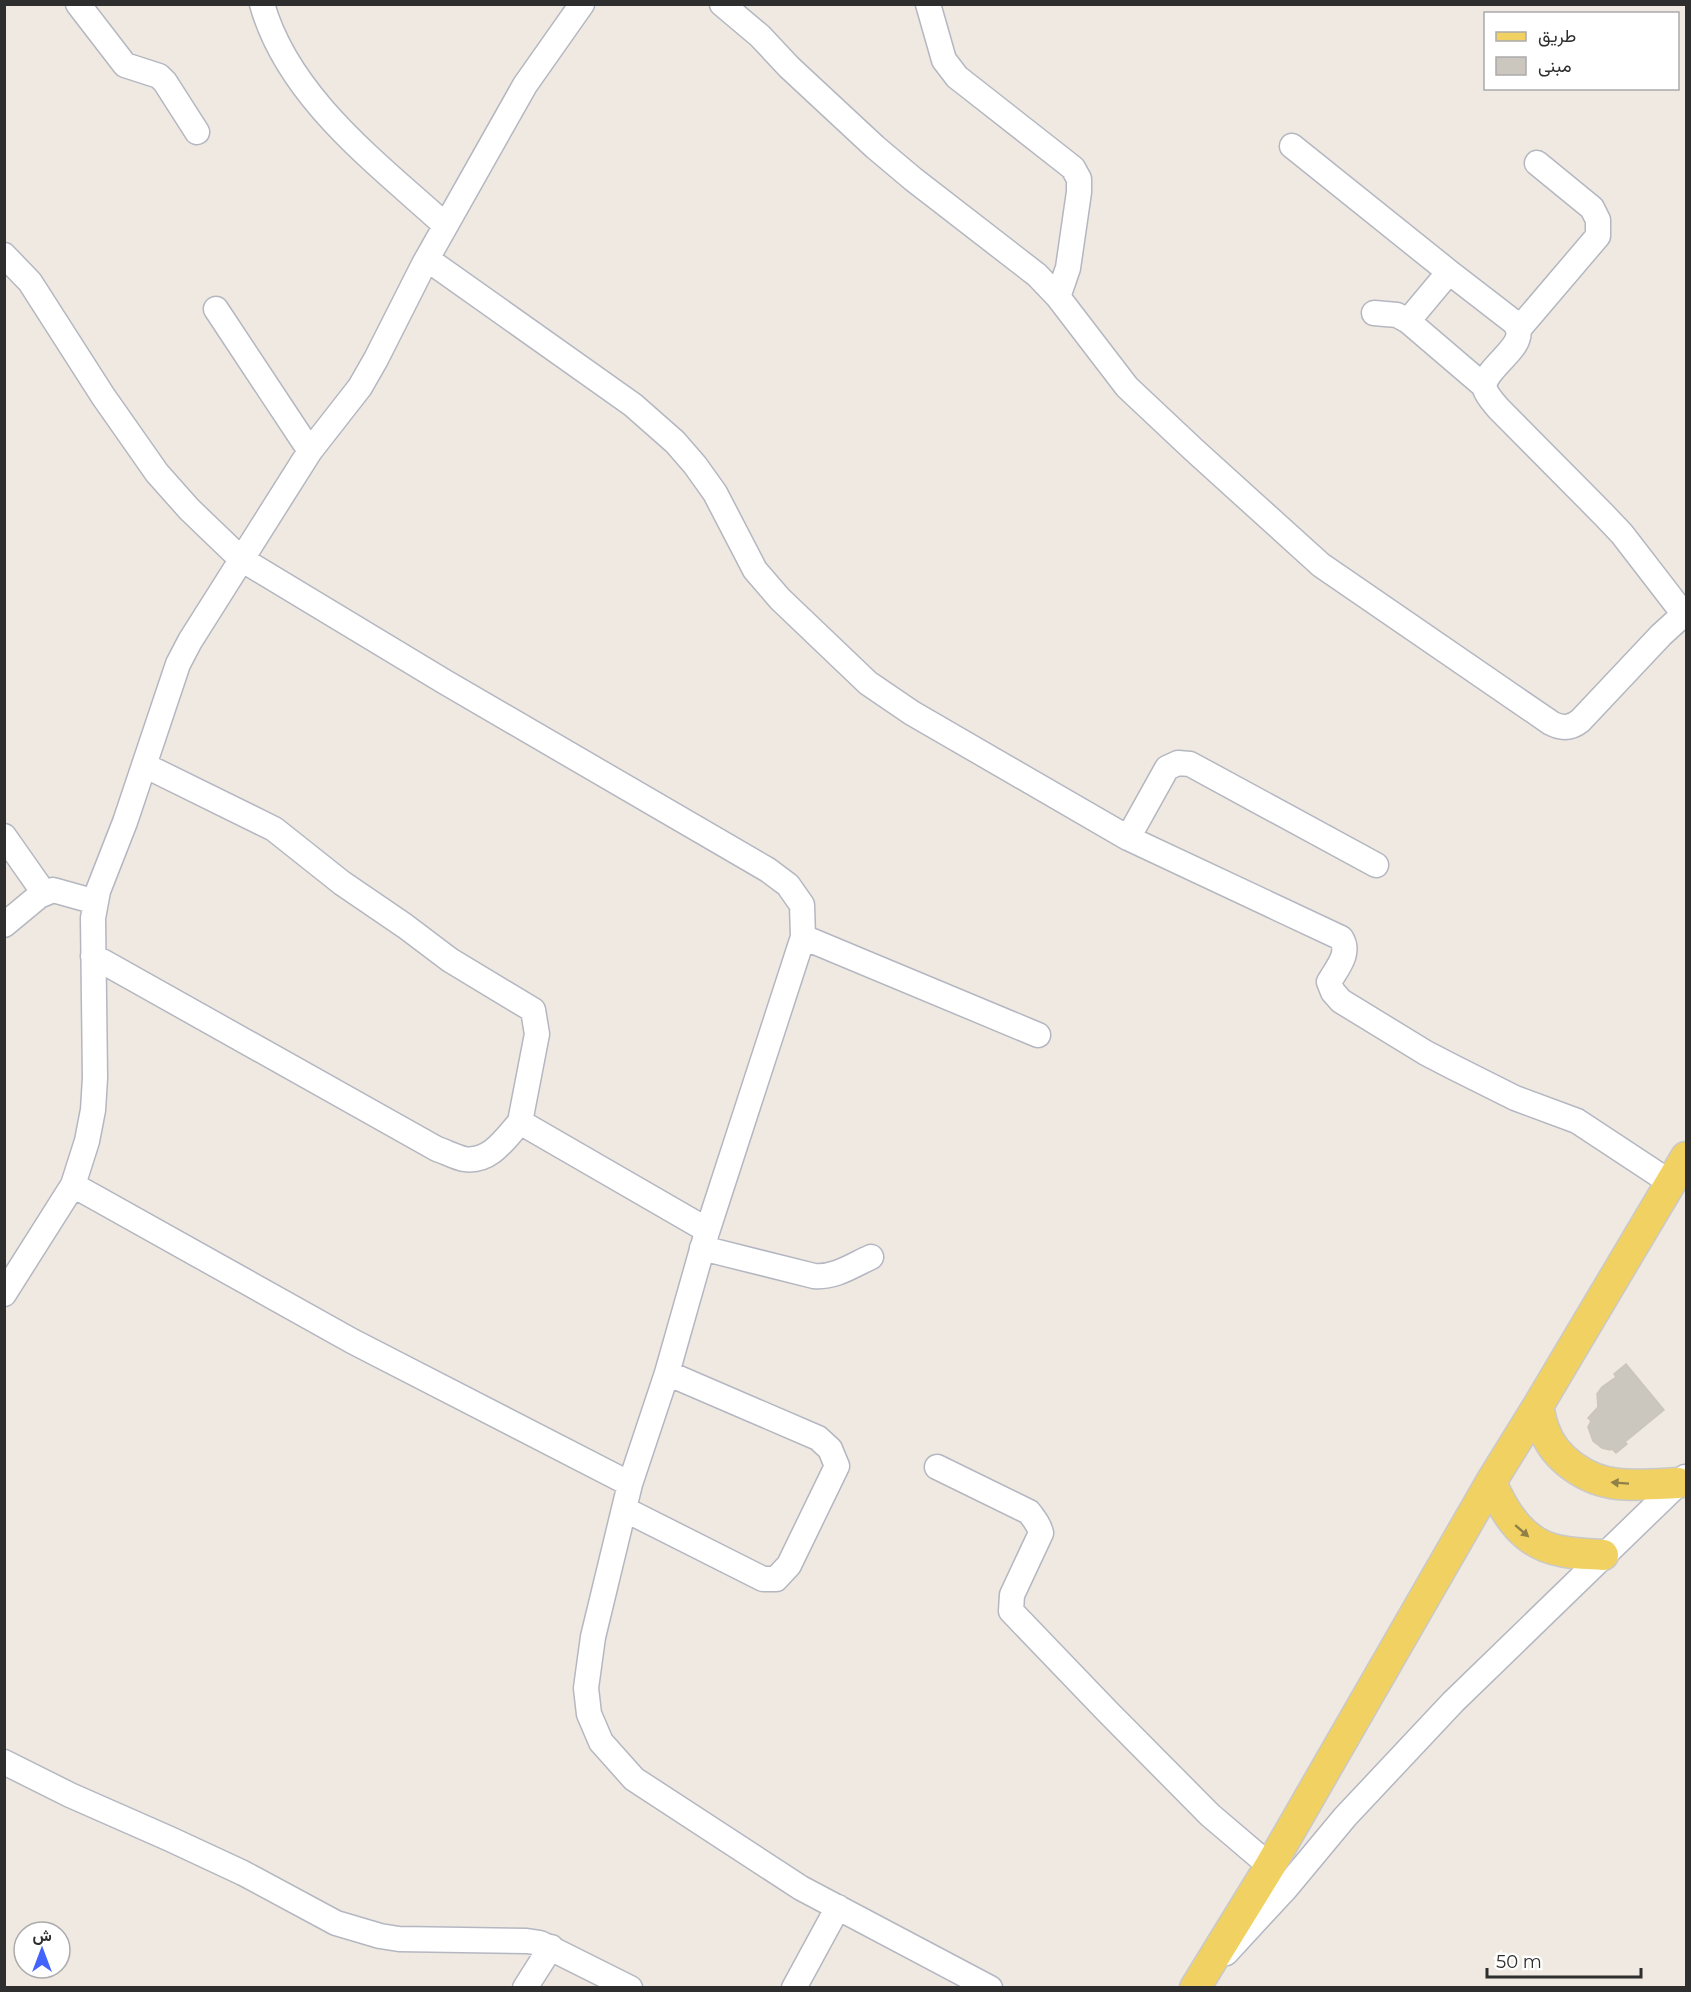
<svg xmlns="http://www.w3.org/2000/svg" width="1691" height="1992" viewBox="0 0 1691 1992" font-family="Montserrat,Vazirmatn,sans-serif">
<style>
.building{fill:#cbc7bf;stroke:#cbc5ba;stroke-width:1.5}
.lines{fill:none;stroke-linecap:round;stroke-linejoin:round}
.minor-casing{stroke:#b4b7c1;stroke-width:27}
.major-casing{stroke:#c9c9c9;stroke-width:33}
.minor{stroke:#fff;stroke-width:24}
.major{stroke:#f2d163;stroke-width:30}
.oneway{fill:#908048}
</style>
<rect width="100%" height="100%" fill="#efe9e1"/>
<!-- building -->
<path class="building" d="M1626 1364 1664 1410 1625 1442 1627 1444 1616 1453 1612 1449 1610 1450 1602 1448 1593 1441 1588 1427 1591 1421 1588 1418 1598 1407 1597 1394 1602 1387 1616 1377 1614 1374Z"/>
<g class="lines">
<!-- minor casing -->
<g class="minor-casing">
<path id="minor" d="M78 4 125 65 159 76 165 82 197 132
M262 4C288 97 377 163 445 225
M722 4 760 36 789 67 875 147 913 179 1037 275 1058 297 1127 387 1194 450 1321 565 1551 723C1562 729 1571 728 1580 721L1661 635 1684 614
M928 4 944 60 957 77 1073 168 1079 179V192L1068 268 1058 297
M1292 146 1449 272 1515 323C1517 327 1520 332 1518 337 1515 353 1481 373 1485 389 1487 396 1494 403 1499 409L1604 515 1622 534 1686 617
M4 255 30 282 103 396 157 473 189 509 241 559 445 682 768 870 788 885 802 905 803 937 707 1232 667 1373 630 1484 593 1637 586 1688 589 1714 601 1742 634 1779 801 1888 990 1988
M427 259 633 405 675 442 695 465 715 493 755 570 780 599 868 683 912 713 1128 838 1341 938C1351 953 1337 968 1329 982L1333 992 1341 1001 1426 1053 1453 1067 1515 1098 1577 1121 1671 1183
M216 309 310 451
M1374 313 1397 315 1408 321 1484 386
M1408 321 1449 272
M1518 330 1598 236V220L1592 208 1537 163
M144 765 274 829 342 883 405 926 450 960 533 1010 537 1034 520 1122
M4 836 44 893
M1128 838 1167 768 1178 763 1190 764 1376 865
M4 925 39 896 53 890 96 902
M803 937 1038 1035
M93 956 437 1149C446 1152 455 1157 464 1159 490 1163 505 1139 520 1122L707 1230
M73 1185 352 1341 630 1484
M702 1248 814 1276C835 1278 853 1265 871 1257
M4 1294 73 1185 87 1141 93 1110 95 1078 93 918 98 891 125 822 178 664 190 641 310 451 360 387 376 359 424 264 525 85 582 4
M937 1467 1029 1512C1034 1519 1039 1524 1041 1533L1012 1595 1011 1611 1106 1710 1210 1815 1270 1866
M624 1509 763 1579H776L789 1565 837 1466 830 1449 818 1438 667 1373
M4 1762 70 1795 170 1839 243 1873 336 1923 380 1936 399 1939 527 1941 540 1943 630 1988
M1226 1953 1286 1888 1345 1817 1453 1702 1685 1477
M525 1988 551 1947
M794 1988 838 1907"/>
</g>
<!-- major casing -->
<g class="major-casing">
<path id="major" d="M1538 1406C1540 1414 1541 1422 1544 1429 1554 1459 1587 1481 1618 1484 1638 1486 1659 1484 1678 1483
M1491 1482C1505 1514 1524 1545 1561 1551 1575 1554 1589 1554 1603 1555
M1195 1988 1270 1866 1491 1482 1538 1406 1686 1157"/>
</g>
<!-- minor -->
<use href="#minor" class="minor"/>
<!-- major -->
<use href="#major" class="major"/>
</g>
<!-- one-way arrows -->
<defs><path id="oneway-solid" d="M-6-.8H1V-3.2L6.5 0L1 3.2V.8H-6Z" transform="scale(1.5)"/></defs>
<g class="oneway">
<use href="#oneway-solid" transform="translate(1620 1483) rotate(-176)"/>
<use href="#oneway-solid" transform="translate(1522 1531) rotate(41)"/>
</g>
<!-- border -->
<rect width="1691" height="1992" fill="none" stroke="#2e2e2e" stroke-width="12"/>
<!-- legend -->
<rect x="1484" y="12" width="195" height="78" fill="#ffffff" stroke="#ababab" stroke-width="1.5"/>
<rect x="1496" y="32" width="30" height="9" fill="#f2d163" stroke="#ababab" stroke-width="1.5"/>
<text x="1538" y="42" font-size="18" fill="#2e2e2e">طريق</text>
<rect x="1496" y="57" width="30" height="18" fill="#cbc7bf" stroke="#ababab" stroke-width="1.5"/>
<text x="1538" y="72" font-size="18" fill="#2e2e2e">مبنى</text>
<!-- north arrow -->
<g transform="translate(42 1950)"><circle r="28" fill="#ffffff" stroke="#ababab" stroke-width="1.5"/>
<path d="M0-4.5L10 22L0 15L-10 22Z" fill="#4264fb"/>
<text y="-9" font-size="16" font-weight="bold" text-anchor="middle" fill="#2e2e2e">ش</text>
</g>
<!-- scale -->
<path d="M1487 1968v9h154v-9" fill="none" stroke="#2e2e2e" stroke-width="3"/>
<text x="1496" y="1968" font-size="18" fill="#2e2e2e" stroke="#ffffff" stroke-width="4.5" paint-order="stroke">50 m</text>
</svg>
